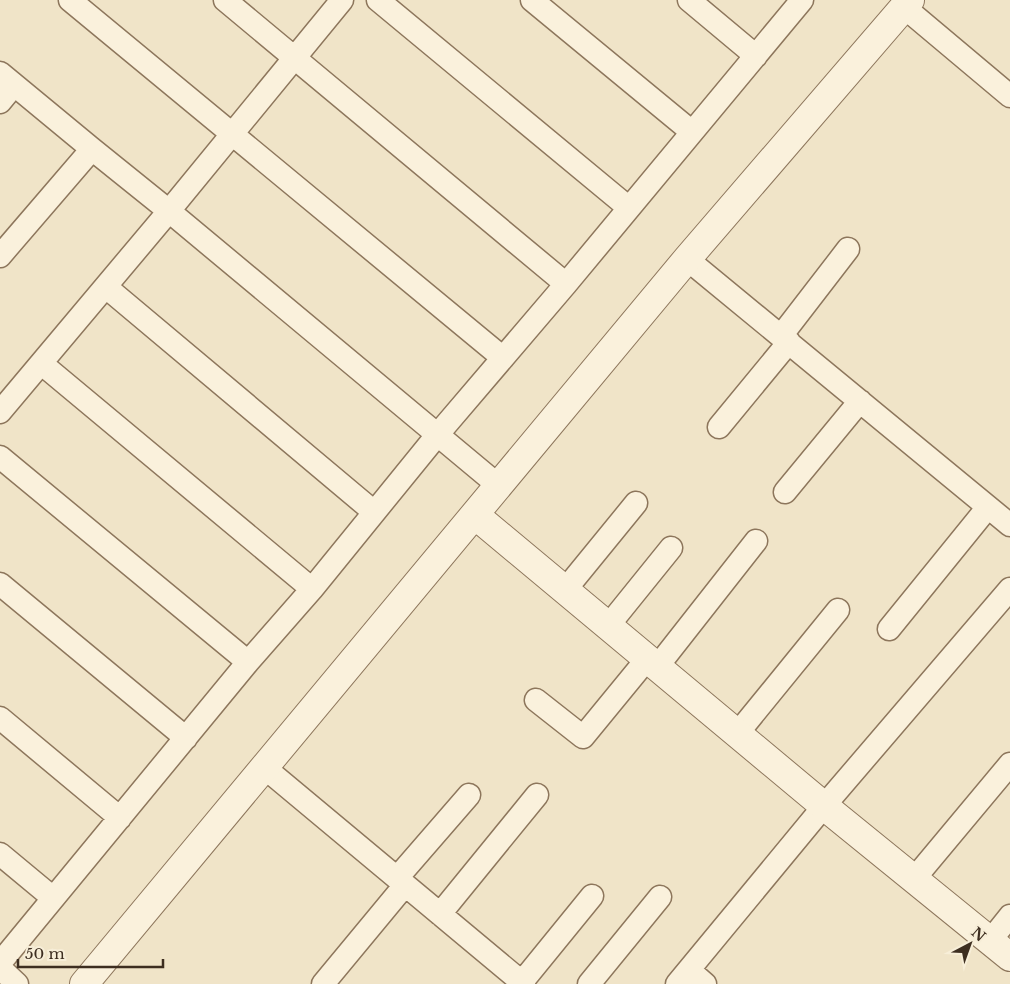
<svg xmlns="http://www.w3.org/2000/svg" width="1010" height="984" viewBox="0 0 1010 984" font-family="'Libre Baskerville',serif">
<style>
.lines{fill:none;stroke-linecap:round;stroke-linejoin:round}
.minor-casing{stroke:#8d765c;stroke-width:25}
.tertiary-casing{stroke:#8d765c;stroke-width:30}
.minor{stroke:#faf1dc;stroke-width:22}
.tertiary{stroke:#faf1dc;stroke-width:28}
</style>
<rect width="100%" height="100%" fill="#f0e4c8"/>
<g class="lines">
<!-- minor casing -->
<g class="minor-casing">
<path id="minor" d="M70 0 503 358
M225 0 566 284
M378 0 629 208
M532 0 692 132
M689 0 756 56
M904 7 1010 96
M0 73 92 149 169 211 499 486
M0 102 14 85
M0 256 92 149
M687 259 1010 525
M106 287 374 512
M781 336 848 249
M42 364 312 589
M0 412 169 211 342 0
M719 427 789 342
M0 457 248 662
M785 492 860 401
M0 584 186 738
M565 590 636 503
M608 626 671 548
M889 629 988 507
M657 667 756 541
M536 700 583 737 647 659
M0 718 120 818
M737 734 838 610
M265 768 524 984
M0 854 53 898
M397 878 469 795
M914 879 1010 764
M440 914 537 795
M990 941 1010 916
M0 963 248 662 312 589 438 434 566 284 802 0
M0 968 17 984
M689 970 705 984
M522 982 592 896
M323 984 405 885
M589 984 660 897
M677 984 824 806 1010 589"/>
</g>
<!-- tertiary casing -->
<g class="tertiary-casing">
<path id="tertiary" d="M475 515 824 806 1010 957
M84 984 687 259 910 0"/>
</g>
<!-- minor -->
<use href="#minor" class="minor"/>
<!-- tertiary -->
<use href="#tertiary" class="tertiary"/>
</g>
<!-- north arrow -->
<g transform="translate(970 944) rotate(41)" stroke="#f7eed8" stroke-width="4" paint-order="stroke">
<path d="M0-4L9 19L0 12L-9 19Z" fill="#3d2e20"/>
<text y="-8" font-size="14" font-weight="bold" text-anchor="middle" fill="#3d2e20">N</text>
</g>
<!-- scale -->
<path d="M18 959v8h145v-8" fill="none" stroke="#3d2e20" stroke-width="2.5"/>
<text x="25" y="959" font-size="15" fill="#3d2e20" stroke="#f7eed8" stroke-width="4" paint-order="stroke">50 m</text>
</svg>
